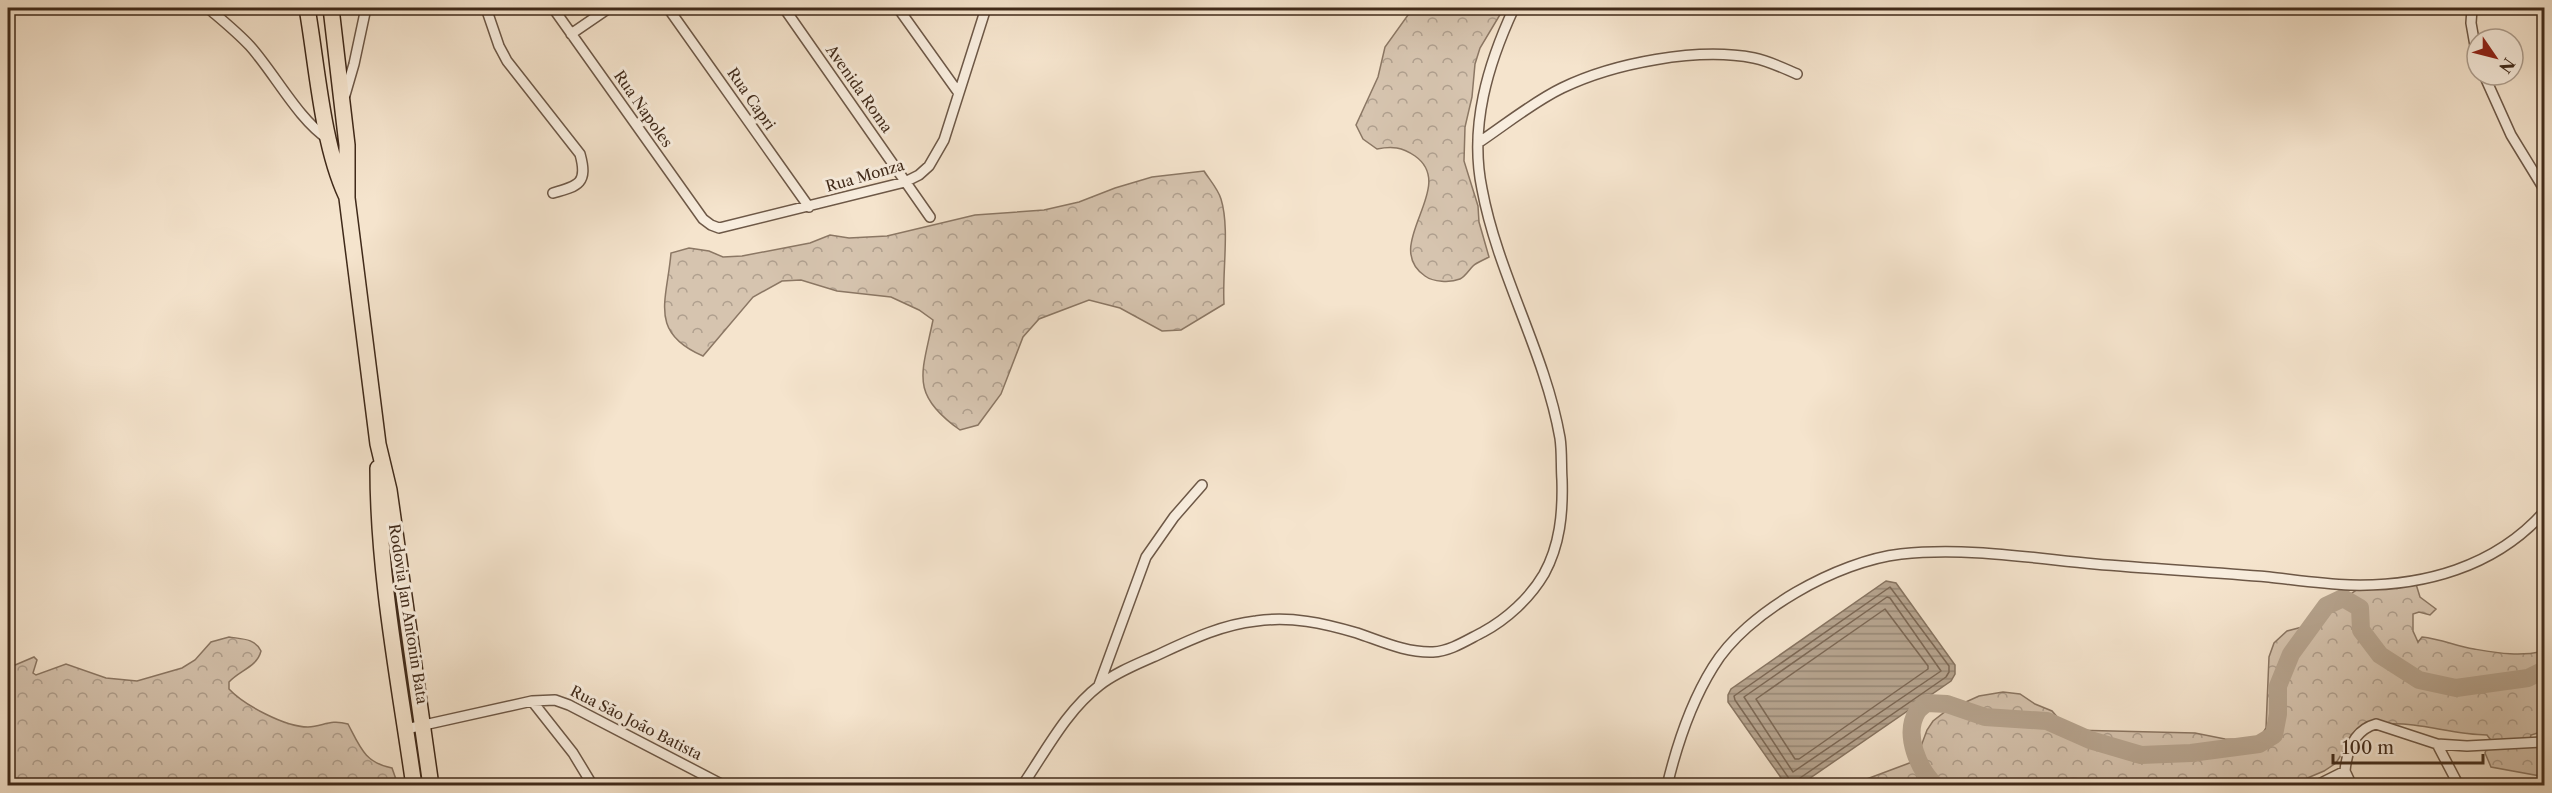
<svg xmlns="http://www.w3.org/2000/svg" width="2552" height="793" viewBox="0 0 2552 793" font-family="'Libre Caslon Text',serif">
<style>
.forest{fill:url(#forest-crowns);stroke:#8b7764;stroke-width:1.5}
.water{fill:url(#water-rules);stroke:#877461;stroke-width:1.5}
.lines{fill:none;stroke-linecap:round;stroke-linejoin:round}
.shore{stroke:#7c6855;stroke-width:1.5}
.river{stroke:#b7a590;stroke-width:18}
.minor-casing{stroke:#6d5847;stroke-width:12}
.primary-casing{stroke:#402a1a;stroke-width:18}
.minor{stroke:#f8edde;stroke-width:9}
.primary{stroke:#f5e4cd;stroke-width:15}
.labels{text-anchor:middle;stroke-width:6;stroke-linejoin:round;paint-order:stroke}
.street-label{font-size:15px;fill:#402a1a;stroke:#f8edde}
</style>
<defs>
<pattern id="forest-crowns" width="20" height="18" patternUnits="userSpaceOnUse" patternTransform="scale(1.5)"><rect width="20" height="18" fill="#d6c4af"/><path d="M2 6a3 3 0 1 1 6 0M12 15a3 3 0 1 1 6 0" fill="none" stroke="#af9f8e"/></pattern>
<pattern id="water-rules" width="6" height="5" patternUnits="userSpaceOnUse" patternTransform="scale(1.5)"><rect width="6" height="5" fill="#b7a590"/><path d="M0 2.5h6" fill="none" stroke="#968775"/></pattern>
</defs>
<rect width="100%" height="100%" fill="#f5e4cd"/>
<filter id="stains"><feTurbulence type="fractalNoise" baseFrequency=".00333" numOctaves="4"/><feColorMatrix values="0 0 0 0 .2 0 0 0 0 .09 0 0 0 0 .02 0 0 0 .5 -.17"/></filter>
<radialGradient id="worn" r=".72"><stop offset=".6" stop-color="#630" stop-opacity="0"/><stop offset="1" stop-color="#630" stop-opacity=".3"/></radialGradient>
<!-- forest -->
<path class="forest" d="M1413 8H1504L1480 48 1475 64 1472 97 1465 127 1464 161 1478 206 1479 222 1489 257C1484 260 1477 262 1473 266 1469 270 1465 277 1460 279 1450 283 1433 282 1425 276 1380 245 1459 187 1415 156 1402 147 1392 146 1377 149L1363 139 1356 125 1378 77 1385 47Z
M1204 171C1209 179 1218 189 1221 199 1230 228 1222 273 1224 304L1181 330 1162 331 1120 308 1089 300 1039 319 1023 337 1001 394 978 425 960 430C909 394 922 374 933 320L919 310 891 297 837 291 801 280 782 281 753 297 703 356C648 332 667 301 671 253L689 248 709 251 723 257 742 256 810 243 830 235 849 238 887 236 975 215 1044 210 1079 202 1115 188 1152 177Z
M2365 584H2416L2420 597 2436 609 2430 615 2419 612 2413 614V631L2418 642 2422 637C2441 639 2456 646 2474 649 2498 653 2520 657 2544 651V731L2531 735 2530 739 2544 751V785V779L2540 776 2491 767 2485 753 2490 739 2487 735C2453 735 2420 722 2387 724 2377 724 2365 730 2355 733L2336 763 2324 771 2291 785 2111 786C2089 776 2058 776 2036 786H1848L1912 762 1917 757 1927 730 1933 721 1946 711 1979 696 2003 692 2020 694 2035 704 2052 711 2065 726 2071 730 2195 733 2225 739 2252 740 2261 736 2266 728 2269 657 2274 643 2287 631 2306 626 2324 604 2345 598Z
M229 637C241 639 255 638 261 651 257 667 240 670 229 682V689C244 705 285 727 308 727 324 726 330 719 348 724 360 747 365 763 392 768L398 785H8V668L34 657 37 660 33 673 36 675 66 664 106 678 137 681 182 668 195 660 211 642Z"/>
<!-- water -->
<path class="water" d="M1886 581 1896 583 1955 665V674L1951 681 1800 785H1789L1784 782 1728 702V695L1731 689Z"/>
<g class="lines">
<!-- shore -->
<path class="shore" d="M1887 597 1890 598 1941 671 1793 772 1744 697Z
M1885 609 1928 666V669L1799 759H1795L1756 699Z
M1791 786 1790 780 1735 700 1734 696 1890 587 1949 666V672L1946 677 1800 778 1798 786"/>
<!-- river -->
<path class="river" d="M1936 786C1919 770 1903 735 1917 712 1919 709 1924 705 1927 703L1947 704 1985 717 2047 721 2090 740 2141 755 2191 753 2259 744 2274 735 2278 714V686L2291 654 2326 606 2343 598 2360 608 2361 630 2380 655 2419 680 2456 688 2528 678 2544 670"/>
<!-- minor casing -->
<g class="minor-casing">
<path id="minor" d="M208 8C222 20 237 32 250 46 275 74 298 119 328 139
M486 8 499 46 507 61 580 154C588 183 579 186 553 193
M553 8 703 219 711 225 719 228 905 182 919 175 929 166 944 140 986 8
M668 8 809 207
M784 8 930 217
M898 8 958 92
M2472 8 2471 23 2477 57
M571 34 609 8
M2484 75 2511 135 2544 189
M345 95 354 64 366 8
M1478 143C1505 125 1533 102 1562 88 1614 63 1697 47 1754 58 1769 61 1783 68 1797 74
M1099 685 1146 557 1174 517 1202 485
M532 701 573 753 593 786
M406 729 532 701 555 700 569 705 725 786
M2437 744 2459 786
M2345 771C2347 750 2354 730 2376 724L2437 744 2467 746 2544 742
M2345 771 2352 786
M1022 786C1046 751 1066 711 1100 685 1115 673 1135 665 1153 657 1186 642 1219 625 1256 621 1291 616 1323 623 1357 633 1381 641 1406 653 1433 652 1451 651 1467 640 1483 632 1507 619 1530 598 1544 574 1560 545 1563 513 1562 480 1561 466 1562 451 1560 438 1545 352 1498 275 1482 189 1469 126 1488 64 1514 8
M1667 786C1677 744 1690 704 1713 667 1746 612 1838 561 1901 554 1966 547 2031 558 2095 564 2153 569 2211 572 2269 577 2296 580 2323 584 2350 585 2423 587 2495 567 2544 512
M2315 786 2345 771"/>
</g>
<!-- primary casing -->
<g class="primary-casing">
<path id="primary" d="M307 8C317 65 322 143 346 195
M331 8 347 145V198L378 444 389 490 431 786
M378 468C378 574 399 681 414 786"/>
</g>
<!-- minor -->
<use href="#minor" class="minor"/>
<!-- primary -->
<use href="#primary" class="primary"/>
</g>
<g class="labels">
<!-- street labels -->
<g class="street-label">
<text transform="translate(859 89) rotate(55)" y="5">Avenida Roma</text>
<text transform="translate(751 99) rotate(55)" y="5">Rua Capri</text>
<text transform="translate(643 109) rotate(55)" y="5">Rua Napoles</text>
<text transform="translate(865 176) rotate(-16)" y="5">Rua Monza</text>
<text transform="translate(408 614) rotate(81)" y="5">Rodovia Jan Antonin Bata</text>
<text transform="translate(636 723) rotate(27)" y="5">Rua São João Batista</text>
</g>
</g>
<!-- margin -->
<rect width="2552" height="793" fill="none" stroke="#f5e4cd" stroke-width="30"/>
<rect x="9" y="9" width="2534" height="775" fill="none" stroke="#402a1a" stroke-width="3"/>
<rect x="15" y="15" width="2522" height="763" fill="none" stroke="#402a1a" stroke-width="1.5"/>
<!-- north arrow -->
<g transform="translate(2495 57) rotate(125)"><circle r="28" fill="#f8edde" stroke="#ae9f90" stroke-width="1.5"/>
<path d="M0-4.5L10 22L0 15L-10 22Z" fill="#8f2418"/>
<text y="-9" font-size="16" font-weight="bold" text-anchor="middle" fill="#402a1a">N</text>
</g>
<!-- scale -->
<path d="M2333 754v9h150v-9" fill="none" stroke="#402a1a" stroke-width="3"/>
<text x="2342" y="754" font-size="18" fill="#402a1a" stroke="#f8edde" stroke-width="4.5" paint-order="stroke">100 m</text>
<rect width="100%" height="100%" filter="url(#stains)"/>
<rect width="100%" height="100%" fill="url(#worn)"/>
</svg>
